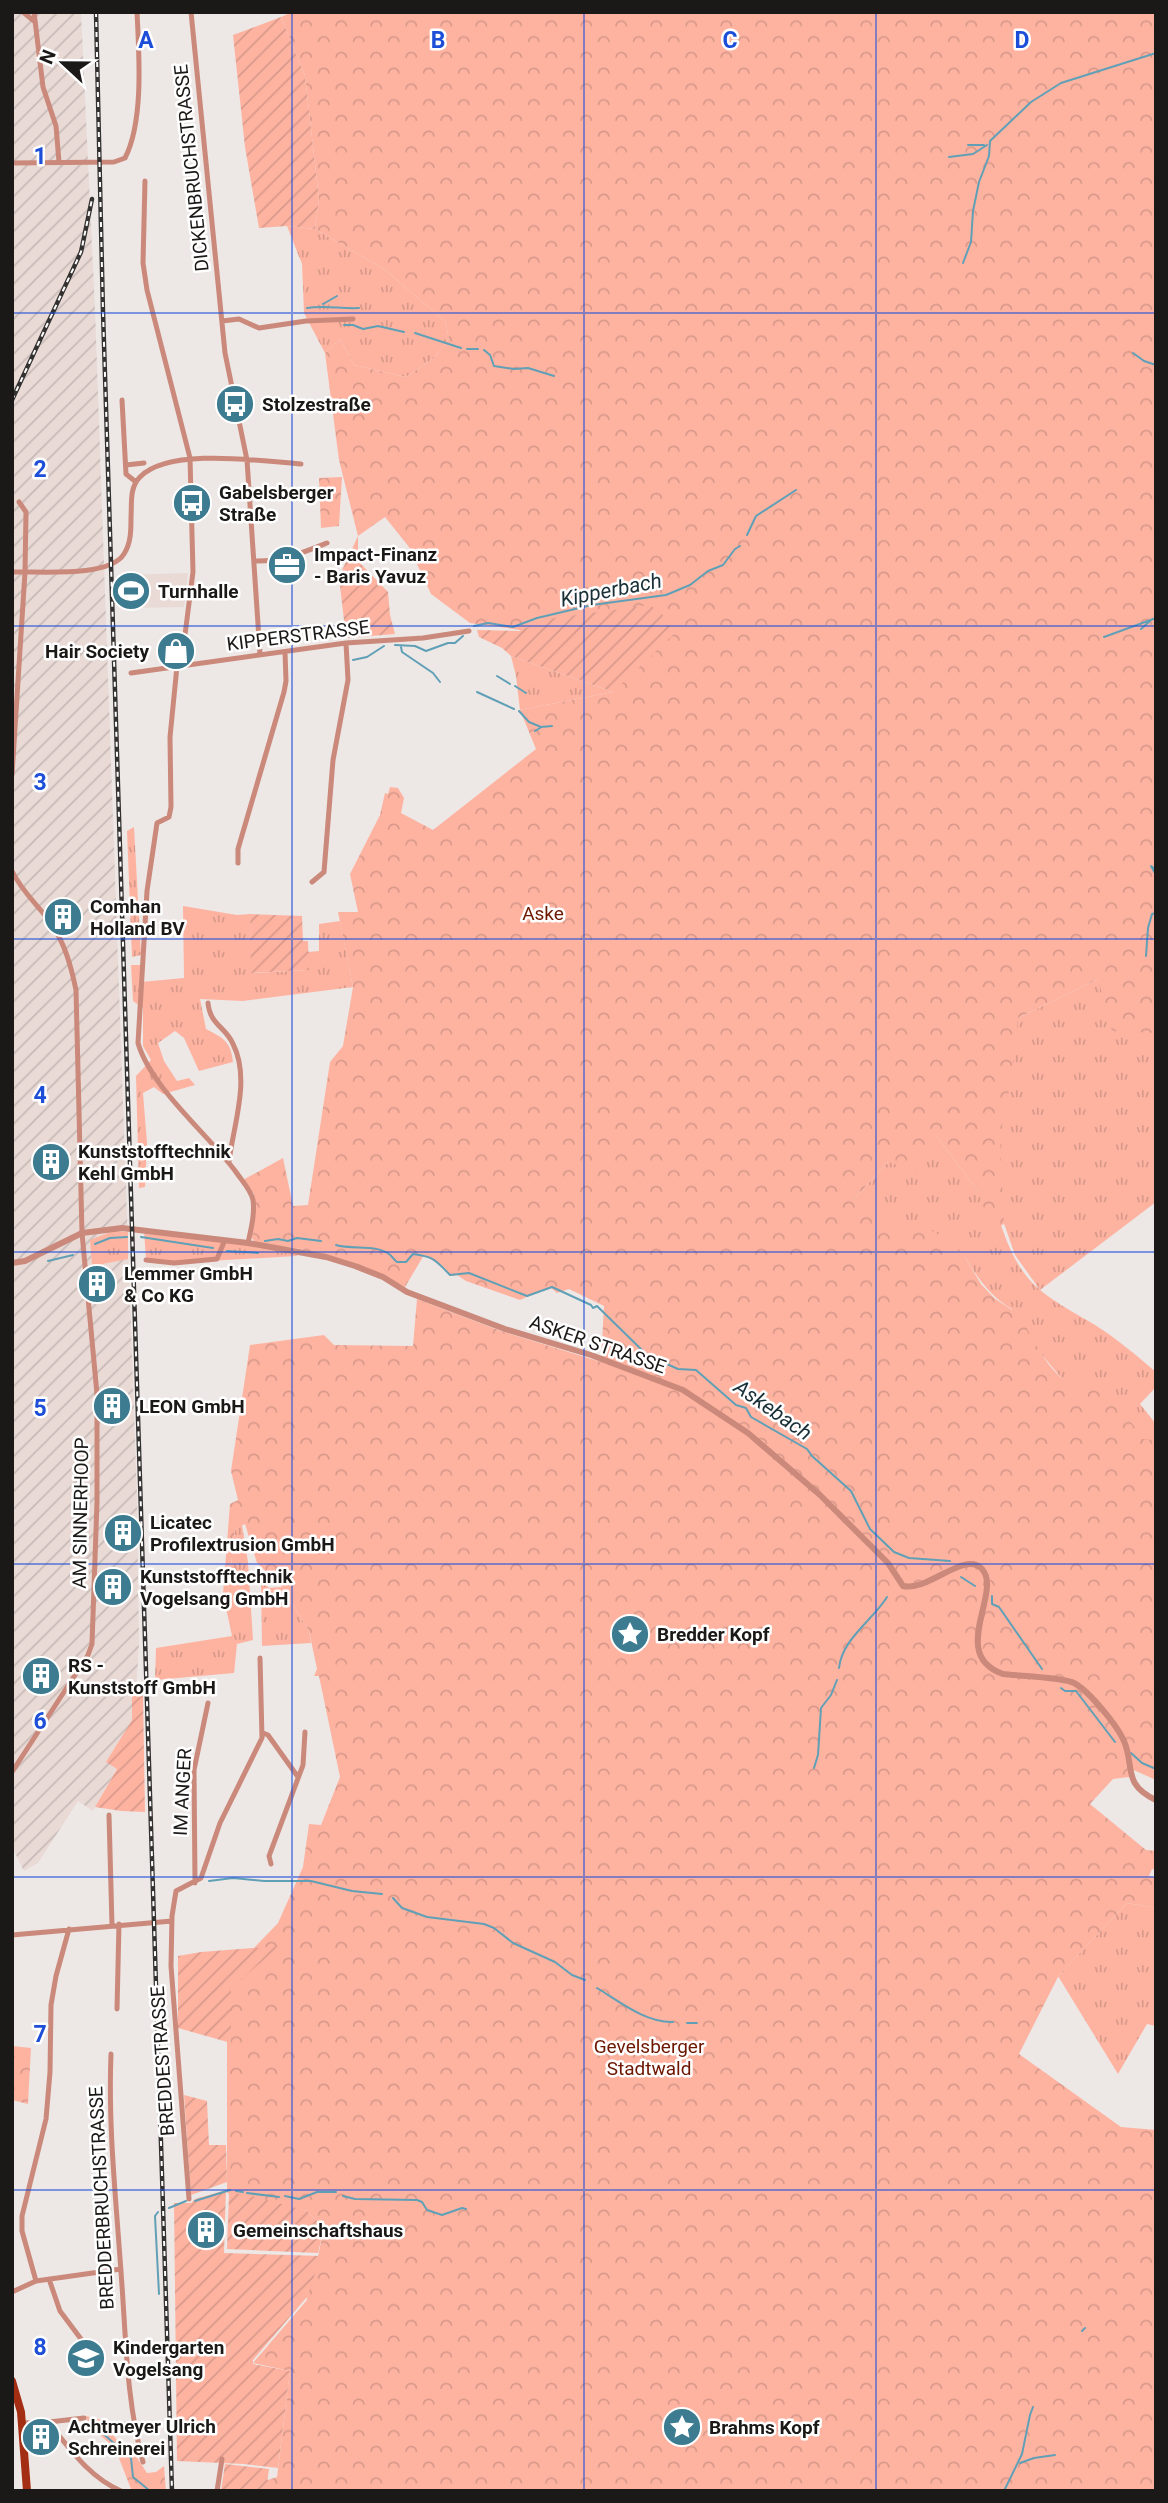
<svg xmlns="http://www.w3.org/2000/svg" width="1168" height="2503" viewBox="0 0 1168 2503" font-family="Roboto,sans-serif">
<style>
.built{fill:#e9dad6}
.industrial{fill:url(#industrial-furrows)}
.grass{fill:url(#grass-tufts)}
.forest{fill:url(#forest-crowns)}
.garden{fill:url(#garden-furrows)}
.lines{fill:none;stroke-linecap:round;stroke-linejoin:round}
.stream{stroke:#60a0b7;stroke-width:2}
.minor{stroke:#ca897a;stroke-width:5}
.tertiary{stroke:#ca897a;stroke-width:6}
.primary{stroke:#a32e13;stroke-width:8}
.rail-casing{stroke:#343230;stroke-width:4.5}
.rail{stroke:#fff;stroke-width:2;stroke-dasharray:5;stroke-linecap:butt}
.grid{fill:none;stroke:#1d4ed8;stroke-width:2;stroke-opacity:0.55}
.labels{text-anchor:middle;stroke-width:5;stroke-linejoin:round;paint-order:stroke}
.street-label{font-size:19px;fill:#1b1918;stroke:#fff}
.poi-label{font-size:19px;font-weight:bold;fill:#1b1918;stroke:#fff;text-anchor:start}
.park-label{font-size:19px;fill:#6d1702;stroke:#fff}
.water-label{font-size:21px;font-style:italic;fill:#1a3037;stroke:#fff}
.grid-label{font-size:23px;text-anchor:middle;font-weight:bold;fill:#1d4ed8;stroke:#fff;stroke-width:5;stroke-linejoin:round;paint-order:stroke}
</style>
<defs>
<pattern id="industrial-furrows" width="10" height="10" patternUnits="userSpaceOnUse" patternTransform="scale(1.75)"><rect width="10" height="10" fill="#e9dad6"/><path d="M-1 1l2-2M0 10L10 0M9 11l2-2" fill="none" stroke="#c7bab7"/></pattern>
<pattern id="grass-tufts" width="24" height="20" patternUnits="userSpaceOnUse" patternTransform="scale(1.75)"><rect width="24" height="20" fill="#feb3a1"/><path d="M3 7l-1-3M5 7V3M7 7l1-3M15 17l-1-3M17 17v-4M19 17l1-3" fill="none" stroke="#d9998a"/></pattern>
<pattern id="forest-crowns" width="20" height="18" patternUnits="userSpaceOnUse" patternTransform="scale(1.75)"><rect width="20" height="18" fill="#feb3a1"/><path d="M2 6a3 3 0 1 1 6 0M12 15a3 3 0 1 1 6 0" fill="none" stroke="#d9998a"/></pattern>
<pattern id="garden-furrows" width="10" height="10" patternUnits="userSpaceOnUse" patternTransform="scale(1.75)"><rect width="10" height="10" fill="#feb3a1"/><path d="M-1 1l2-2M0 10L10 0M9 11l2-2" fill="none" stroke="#d9998a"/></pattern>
</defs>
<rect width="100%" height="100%" fill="#ede7e5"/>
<!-- built -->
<path class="built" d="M188 573 184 607 124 608 123 575Z"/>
<!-- industrial -->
<path class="industrial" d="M12 12H81L95 310 137 1497 139 1643 137 1677 132 1720 107 1761 117 1768 93 1811 78 1801 38 1863 24 1871 12 1847Z"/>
<!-- grass -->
<path class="grass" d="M287 226 315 229 384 269 445 321 449 339 434 358 406 377 354 365 340 339 325 353 304 313 302 264Z
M511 656 613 692 520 710 516 676Z
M134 827 141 955 132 957 127 831Z
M183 906 237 915 250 914 252 973 308 970V952L319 951V924L340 921 353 987 243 1001 200 999 206 1029C224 1038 231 1042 233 1062L199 1071 184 1038 175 1031 158 1043 164 1061 177 1081 189 1078 195 1085 163 1094 154 1087 143 1093 147 1143 145 1187 139 1188 136 1076 151 1060 143 1046V1008L133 1001 131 965H141V982L184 978Z
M1156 927V1202L1040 1290 1015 1255 1000 1212 999 1130 1016 1019 1141 958Z
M937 1137 978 1191 998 1223 1000 1222C1021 1286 1041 1293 1095 1325 1117 1339 1136 1355 1156 1372V1387L1140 1404 1156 1424V1449L1069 1387 1037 1349 1014 1307 1013 1310C990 1296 979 1280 965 1257L904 1239 853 1200 888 1162Z
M113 1231 128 1232V1259L92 1266 90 1240Z
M144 1231 298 1252 297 1256 174 1263 146 1260Z
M242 1525 248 1562 253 1640 237 1644 234 1673 155 1680 156 1648 232 1636 223 1594H228L235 1529Z
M261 1579 269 1588 282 1587 309 1631 311 1643 262 1646Z
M1127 1903 1156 1908V2026L1147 2024 1118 2074 1058 1976Z"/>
<!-- forest -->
<path class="forest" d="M292 12H1156V1033L1112 1031 1098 979 1018 1018 1011 1079 1000 1137 1004 1224 996 1228 993 1233 978 1191 937 1137 916 1171 888 1162 853 1200C884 1212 883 1216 904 1239L924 1226 947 1240 965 1257 981 1284 994 1298 1012 1310 1013 1305C1033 1335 1044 1371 1077 1389L1082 1385 1103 1394 1122 1409 1143 1439 1152 1440 1156 1438V1780L1129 1768V1777L1113 1779 1090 1804 1146 1850 1156 1851V1870L1152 1869 1149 1876 1156 1878V1908L1127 1903 1059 1975 1019 2054 1121 2127 1156 2130V2491H262L265 2481 277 2477 290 2371 253 2363 307 2300 305 2285 317 2261 324 2228 307 2211 227 2193V1976L278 1923 303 1867 309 1824 321 1825 340 1777 319 1676H314L317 1669 309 1631 282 1587 257 1563 245 1524 235 1529 228 1594H223L230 1504 238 1500 231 1471 250 1345 324 1335 334 1345 413 1346 417 1299 501 1331 601 1362 604 1306 569 1289 557 1293 550 1287 520 1300 466 1281 457 1275 451 1276 443 1267 424 1255 405 1287 331 1257 301 1249 255 1243 252 1238 254 1194 243 1180 283 1158 293 1206 308 1205 330 1062 343 1046 353 987 338 912H358L350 874 380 815 385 793 388 794 390 787 398 788 404 798 401 813 433 830 536 749 520 710 613 692 520 630 470 623 431 594 409 547 385 517 358 536 339 460 325 353 340 339 354 365 406 377 434 358 449 339 445 321 384 269 315 229 319 199 305 76 281 17Z
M342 477 339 526 321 528 319 478Z
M12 2046 31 2048 28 2104 12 2100Z
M86 2416 102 2420 123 2448 132 2450 147 2473 156 2472 164 2466 166 2491 131 2489 115 2448 88 2425Z"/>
<!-- garden -->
<path class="garden" d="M281 17 305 76 319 199 315 229 287 226 259 228 245 147 233 35Z
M358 536V561L388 592 390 615 395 634 346 638 339 577Z
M650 605 662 614 674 634 613 692 511 656 502 648 479 637 477 630 519 631 547 619Z
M250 914 302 916 303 941H308L309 970 251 973Z
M143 1695 145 1812 121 1811 95 1807 117 1769 106 1762 132 1720V1696Z
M280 1946 231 1988V2043L178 2028V1956L201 1952Z
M184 2095 207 2101 209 2145H226L227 2182 191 2195Z
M226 2190 224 2253 321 2256 307 2297 253 2360V2364L290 2371 278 2468 244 2464 177 2461 174 2203H191L195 2199Z
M229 2193 252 2196 307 2211 324 2228 318 2253 227 2249Z
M225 2464 269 2469 266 2491H221Z"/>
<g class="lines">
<!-- stream -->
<path class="stream" d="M968 145H984
M949 157 973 154 987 145
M963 263 971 242 973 211 979 182 989 156 990 141 1031 102 1061 83 1156 53
M323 304 337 296
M307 308C325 305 341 309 359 308
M344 325H353L363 329 378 326 404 332
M415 333 461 348
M467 349H478
M484 350 490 355 494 366 514 369 528 368 554 376
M1133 353 1144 361 1156 365
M747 535 756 516 796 490
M474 626 488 623 513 627 537 618 592 605 666 595 690 585 708 571 723 565 735 549 740 546
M1141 629 1151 620
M1104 637 1156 618
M395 645 415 646 426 651 448 643H455L463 636
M401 647 402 652 433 673 440 682
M353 660 367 657 384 646
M497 676 510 684
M515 686 526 693
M477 692 514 709
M519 711 529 722 541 727 552 726
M535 731 540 728
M1156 869 1151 866 1156 875
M1146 956 1148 928 1152 914 1156 913
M141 1237 213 1248
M265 1241 278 1239 288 1241 297 1238 321 1241
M95 1244 110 1238 127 1237
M336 1245C352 1250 376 1244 389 1254 392 1256 394 1260 397 1262H406L413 1254C435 1257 435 1260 450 1275L469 1273 527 1296 552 1287 591 1305 593 1308 597 1306 647 1355 678 1369 696 1370 736 1405 746 1408 751 1417 807 1449 812 1456 851 1491 870 1529 894 1552 909 1558 950 1561
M227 1251 258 1253
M48 1261 73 1255
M961 1577 975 1586
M992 1596V1604L999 1607 1042 1669
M839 1668C842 1639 873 1620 887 1597
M1061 1688 1065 1691H1076L1115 1742
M1131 1753 1142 1763 1156 1769
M814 1768 818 1755 821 1708 831 1695 837 1680
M209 1881 233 1878 264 1881H311L352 1891 382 1894
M393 1898 402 1908 427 1917 484 1924 494 1928 513 1943 555 1962 572 1975 585 1980
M597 1988C620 2002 646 2023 673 2022
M687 2023H697
M236 2191 243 2192
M247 2193 279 2197
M285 2196 299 2199 317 2192H336
M343 2196 355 2199 417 2200 422 2202 427 2210 442 2215 462 2208 466 2209
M195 2201 230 2190
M169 2208 186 2201
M158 2212 155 2216 159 2294
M1082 2331 1085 2328
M100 2431 131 2458 133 2477 150 2491
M1020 2463 1034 2458 1055 2455
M1004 2491 1022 2454 1030 2415 1033 2407"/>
<!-- minor -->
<path class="minor" d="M23 12 34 21
M34 12 43 87 56 126 59 162
M191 12 225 353 247 460 260 654
M12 163 114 162 125 158C144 121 139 54 137 12
M145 181 143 263 147 290 190 458 193 572 181 666
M222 321 239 319 259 328 306 321 353 319
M122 400 126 474 136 482
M126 465 144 463
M254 561C281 562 302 553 327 543
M12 572C39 571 109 578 124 554 131 543 131 530 131 518 132 504 129 488 140 477 169 447 261 461 301 464
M177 666 170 737 171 807 169 817 157 823 147 891 138 1043C151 1088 208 1134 236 1172 242 1181 251 1190 253 1200 255 1214 251 1229 248 1243
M131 673 346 643 423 638 469 631
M12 775 25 572 26 512 19 502
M238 863V849L284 692 286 681 285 652
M12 871C22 892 38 905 51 923 65 944 71 966 76 990L82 1233 97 1394V1502L92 1644 88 1655 12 1772
M312 882 324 872 333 760 348 680 346 643
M208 1003C210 1025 226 1027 233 1044 251 1079 233 1126 229 1162
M146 1260 174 1263 217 1259 224 1242
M263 1733 268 1735 298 1777
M109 1815 112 1925
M271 1864 269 1856 303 1765 305 1732
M195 1883 194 1770 208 1703
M12 1935 172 1921
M117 2009 119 1924
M111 2054C108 2126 116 2199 121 2272 126 2335 126 2400 143 2462
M189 2199 171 1966 172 1916 176 1891 201 1878 220 1823 262 1738 260 1658
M49 2279 60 2311 81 2339
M36 2281 22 2231V2216L46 2119 50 2072 51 2005 56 1976 69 1929
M12 2292 36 2281 121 2269
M49 2422 84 2418
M22 2423 48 2422C70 2449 89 2477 121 2491
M109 2425 132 2424
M217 2491 222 2459"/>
<!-- tertiary -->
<path class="tertiary" d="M12 1263 25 1261 82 1233 122 1228 248 1243 326 1257 355 1266 383 1277 407 1292 505 1329 591 1355 683 1390 748 1433 820 1495 888 1563 903 1586C928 1592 965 1550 982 1569 1003 1592 948 1655 1003 1674 1018 1676 1063 1677 1074 1683 1089 1691 1117 1725 1124 1741 1135 1767 1122 1784 1156 1800"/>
<!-- primary -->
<path class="primary" d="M12 2381 21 2412 27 2491"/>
<!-- rail casing -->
<g class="rail-casing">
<path id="rail" d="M96 12 103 312 172 2491
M12 400 81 252 92 199"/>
</g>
<!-- rail -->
<use href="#rail" class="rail"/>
</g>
<!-- grid -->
<path class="grid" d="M292 12V2491M584 12V2491M876 12V2491M12 313H1156M12 626H1156M12 939H1156M12 1252H1156M12 1564H1156M12 1877H1156M12 2190H1156"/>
<!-- icons -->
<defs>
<g id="bus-disc" transform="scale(2.0125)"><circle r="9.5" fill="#3c7b90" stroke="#fff"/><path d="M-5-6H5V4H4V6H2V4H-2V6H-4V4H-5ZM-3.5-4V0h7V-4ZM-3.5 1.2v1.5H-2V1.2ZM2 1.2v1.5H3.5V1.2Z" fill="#fff"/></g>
<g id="office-disc" transform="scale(2.0125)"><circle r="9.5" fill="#3c7b90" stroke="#fff"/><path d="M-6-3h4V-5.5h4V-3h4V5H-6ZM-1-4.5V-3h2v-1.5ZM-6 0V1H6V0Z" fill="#fff"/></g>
<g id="stadium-disc" transform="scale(2.0125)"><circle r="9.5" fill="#3c7b90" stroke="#fff"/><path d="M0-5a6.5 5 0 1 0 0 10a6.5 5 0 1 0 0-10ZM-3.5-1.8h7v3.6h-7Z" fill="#fff"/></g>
<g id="shop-disc" transform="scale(2.0125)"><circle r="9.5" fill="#3c7b90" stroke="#fff"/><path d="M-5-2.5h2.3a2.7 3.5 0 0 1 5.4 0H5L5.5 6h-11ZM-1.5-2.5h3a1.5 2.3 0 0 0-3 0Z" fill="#fff"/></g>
<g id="building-disc" transform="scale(2.0125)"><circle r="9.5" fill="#3c7b90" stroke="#fff"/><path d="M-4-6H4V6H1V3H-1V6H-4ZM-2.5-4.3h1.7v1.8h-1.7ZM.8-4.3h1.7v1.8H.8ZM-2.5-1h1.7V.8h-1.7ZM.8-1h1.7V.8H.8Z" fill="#fff"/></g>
<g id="sight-disc" transform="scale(2.0125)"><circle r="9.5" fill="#3c7b90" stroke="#fff"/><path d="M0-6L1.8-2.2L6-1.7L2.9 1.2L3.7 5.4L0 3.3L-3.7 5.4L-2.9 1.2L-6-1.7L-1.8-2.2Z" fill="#fff"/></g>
<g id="school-disc" transform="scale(2.0125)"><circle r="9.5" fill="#3c7b90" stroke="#fff"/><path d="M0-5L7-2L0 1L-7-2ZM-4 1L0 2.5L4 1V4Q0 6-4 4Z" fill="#fff"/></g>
</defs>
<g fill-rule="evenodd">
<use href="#bus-disc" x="235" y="404"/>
<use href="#bus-disc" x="192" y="503"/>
<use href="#office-disc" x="287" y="565"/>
<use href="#stadium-disc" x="131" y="591"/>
<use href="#shop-disc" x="176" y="651"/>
<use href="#building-disc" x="63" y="917"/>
<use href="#building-disc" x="51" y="1162"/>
<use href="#building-disc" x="97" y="1284"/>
<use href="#building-disc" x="112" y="1406"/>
<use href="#building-disc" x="123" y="1533"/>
<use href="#building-disc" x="113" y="1587"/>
<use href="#sight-disc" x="630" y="1634"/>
<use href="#building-disc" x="41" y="1676"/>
<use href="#building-disc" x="206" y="2230"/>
<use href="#school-disc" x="86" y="2358"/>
<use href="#sight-disc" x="682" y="2427"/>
<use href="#building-disc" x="41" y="2437"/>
</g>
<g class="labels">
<!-- street labels -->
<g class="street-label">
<text transform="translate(191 168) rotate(-96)" y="7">DICKENBRUCHSTRASSE</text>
<text transform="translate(298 635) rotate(-7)" y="7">KIPPERSTRASSE</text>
<text transform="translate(598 1344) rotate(19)" y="7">ASKER STRASSE</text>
<text transform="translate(80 1513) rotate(-89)" y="7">AM SINNERHOOP</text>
<text transform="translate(182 1792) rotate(-87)" y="7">IM ANGER</text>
<text transform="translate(162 2061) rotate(-94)" y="7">BREDDESTRASSE</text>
<text transform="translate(101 2198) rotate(-93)" y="7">BREDDERBRUCHSTRASSE</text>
</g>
<!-- poi labels -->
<g class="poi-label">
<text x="262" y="411">Stolzestraße</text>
<text x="219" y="499">Gabelsberger<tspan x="219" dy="22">Straße</tspan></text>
<text x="314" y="561">Impact-Finanz<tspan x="314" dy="22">- Baris Yavuz</tspan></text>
<text x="158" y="598">Turnhalle</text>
<text x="149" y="658" text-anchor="end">Hair Society</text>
<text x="90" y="913">Comhan<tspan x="90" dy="22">Holland BV</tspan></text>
<text x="78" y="1158">Kunststofftechnik<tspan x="78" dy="22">Kehl GmbH</tspan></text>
<text x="124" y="1280">Lemmer GmbH<tspan x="124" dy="22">&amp; Co KG</tspan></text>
<text x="139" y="1413">LEON GmbH</text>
<text x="150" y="1529">Licatec<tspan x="150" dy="22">Profilextrusion GmbH</tspan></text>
<text x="140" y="1583">Kunststofftechnik<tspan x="140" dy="22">Vogelsang GmbH</tspan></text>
<text x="657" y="1641">Bredder Kopf</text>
<text x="68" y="1672">RS -<tspan x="68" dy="22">Kunststoff GmbH</tspan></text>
<text x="233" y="2237">Gemeinschaftshaus</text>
<text x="113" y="2354">Kindergarten<tspan x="113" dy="22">Vogelsang</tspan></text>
<text x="68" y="2433">Achtmeyer Ulrich<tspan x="68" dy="22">Schreinerei</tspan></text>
<text x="709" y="2434">Brahms Kopf</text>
</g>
<!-- park labels -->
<g class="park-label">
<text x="543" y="920">Aske</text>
<text x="649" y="2053">Gevelsberger<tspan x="649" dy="22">Stadtwald</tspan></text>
</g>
<!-- water labels -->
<g class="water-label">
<text transform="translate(611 590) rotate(-11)" y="7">Kipperbach</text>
<text transform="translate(773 1410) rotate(35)" y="7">Askebach</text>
</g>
</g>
<g class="grid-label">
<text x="146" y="48">A</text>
<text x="438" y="48">B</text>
<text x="730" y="48">C</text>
<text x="1022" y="48">D</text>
<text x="40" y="164">1</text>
<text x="40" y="477">2</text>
<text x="40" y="790">3</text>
<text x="40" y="1103">4</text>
<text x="40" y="1416">5</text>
<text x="40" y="1729">6</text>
<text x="40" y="2042">7</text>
<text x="40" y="2355">8</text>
</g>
<!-- border -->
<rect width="1168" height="2503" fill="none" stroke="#1b1918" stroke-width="28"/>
<!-- north arrow -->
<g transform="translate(63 63) rotate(292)" stroke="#ffffff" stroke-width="5" paint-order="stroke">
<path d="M0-5L12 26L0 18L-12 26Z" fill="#1b1918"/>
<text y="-10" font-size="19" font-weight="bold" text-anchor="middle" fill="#1b1918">N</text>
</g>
</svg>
